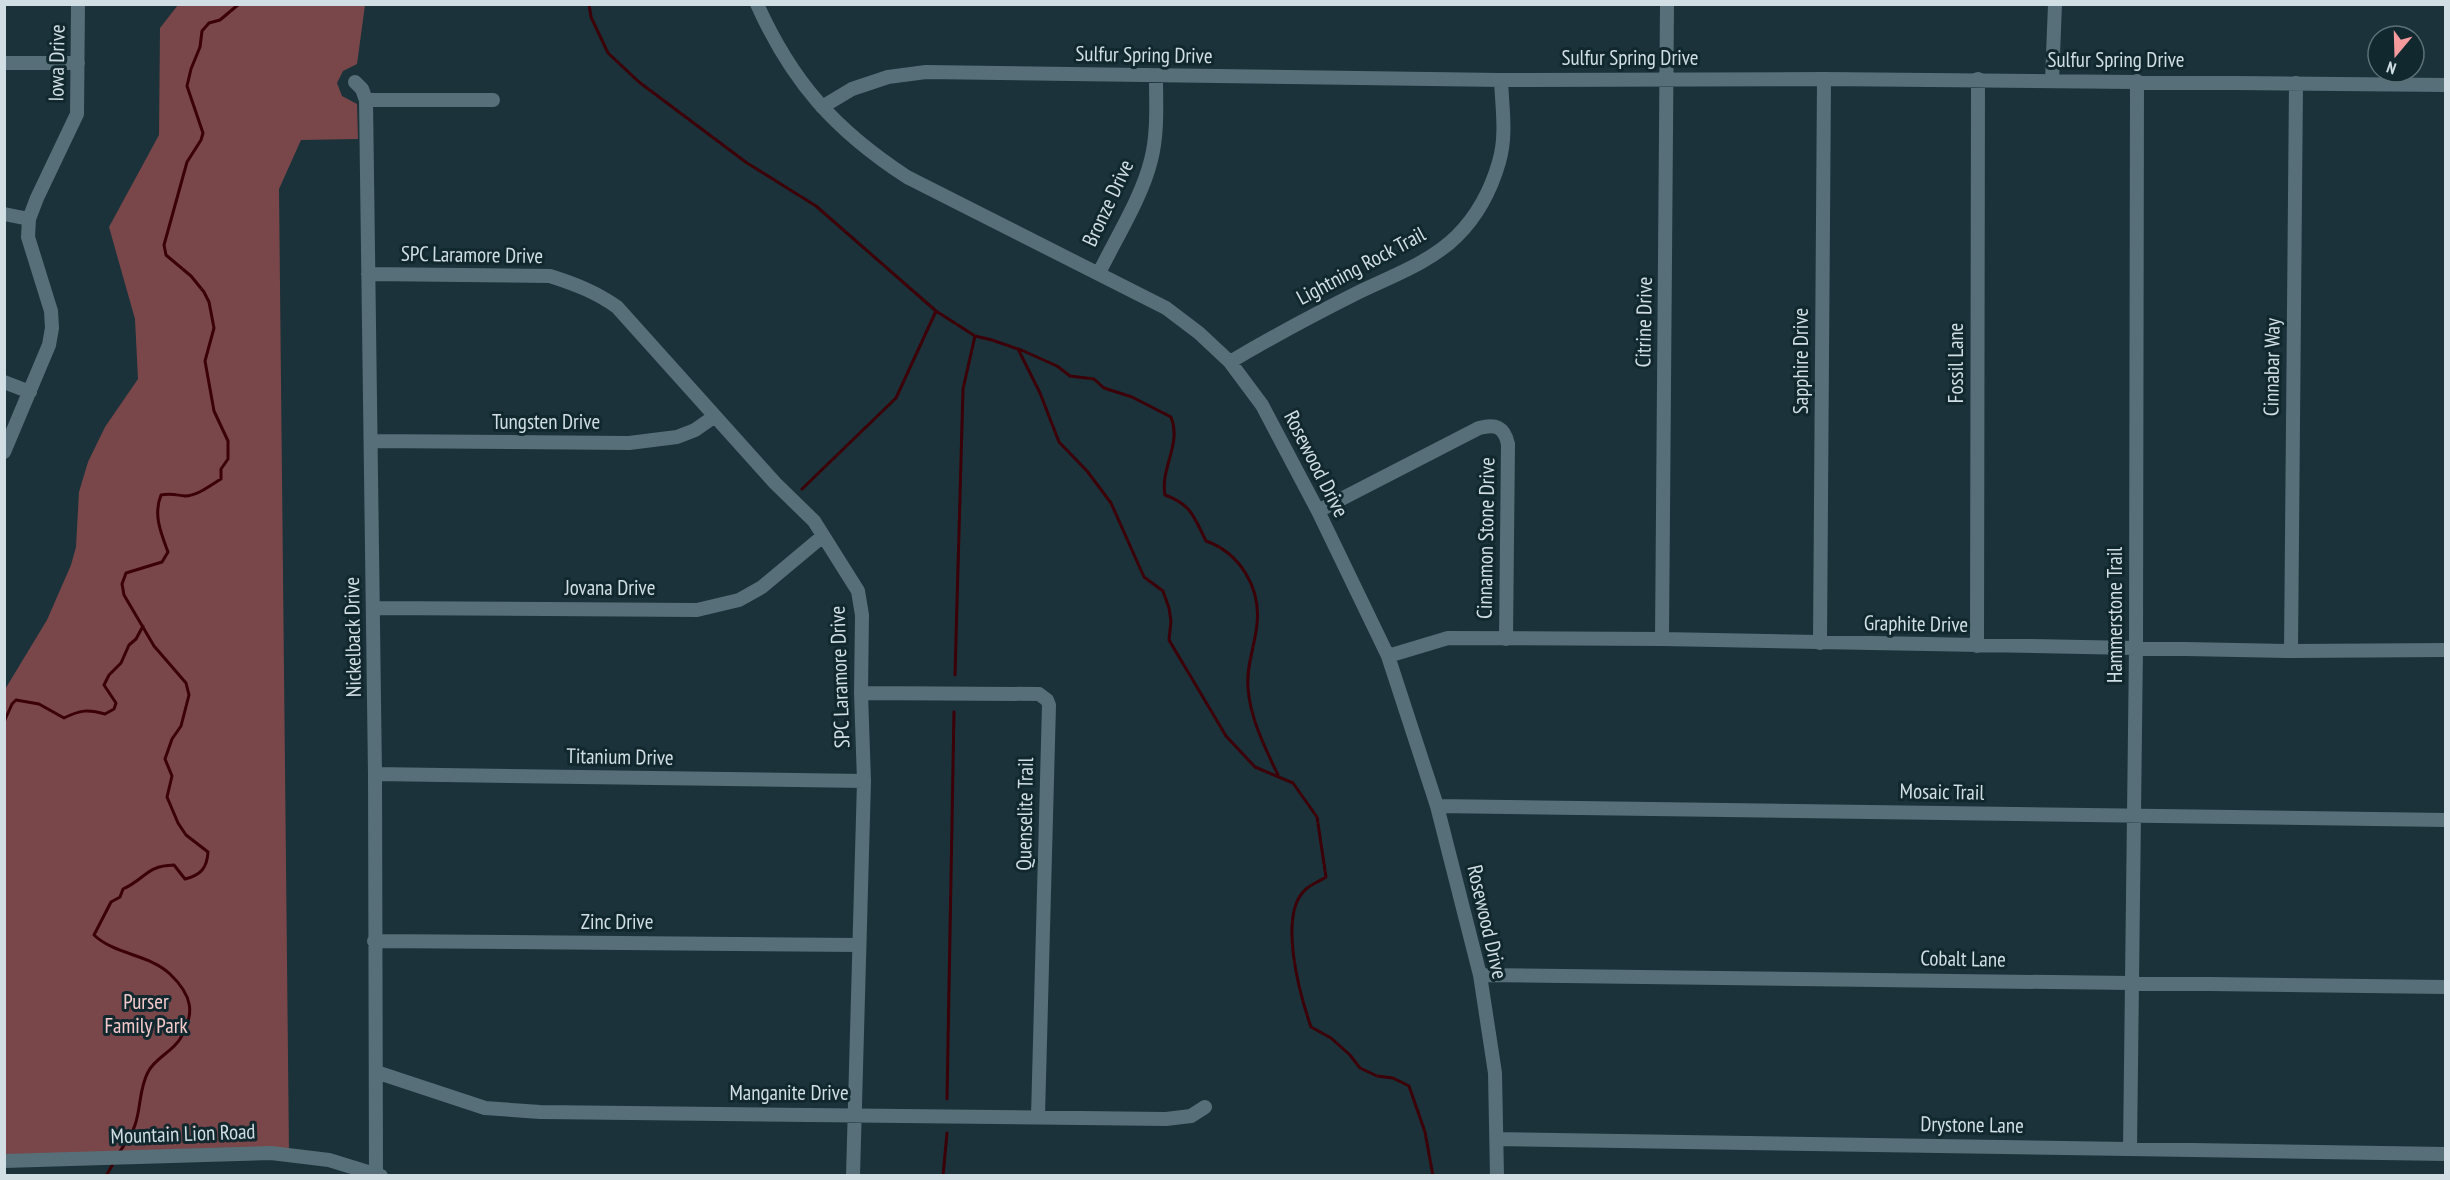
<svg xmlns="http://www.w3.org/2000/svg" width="2450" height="1180" viewBox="0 0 2450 1180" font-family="'PT Sans Narrow',sans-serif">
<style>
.green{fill:#794749}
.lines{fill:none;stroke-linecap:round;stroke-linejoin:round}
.stream{stroke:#3b0008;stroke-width:3}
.minor{stroke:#566f78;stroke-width:14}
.labels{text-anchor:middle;stroke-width:6;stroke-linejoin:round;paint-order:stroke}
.street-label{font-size:21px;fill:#d1dfe4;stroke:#11282f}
.park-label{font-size:21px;fill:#f6cacb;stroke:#11282f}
</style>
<rect width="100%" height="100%" fill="#1b323a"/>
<!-- green -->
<path class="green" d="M178 5H365L357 64 343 71 337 83 342 96 357 104 358 139 301 140 279 189 289 1154 5 1161 4 691 47 620 71 565 76 547 79 492 88 462 105 427 138 379 135 319 109 227 159 135 160 28Z"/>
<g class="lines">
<!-- stream -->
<path class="stream" d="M589 4 591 17 608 53 639 82 747 163 816 206 936 311 975 336 992 340 1018 349 1040 393 1059 442 1087 471 1111 503 1144 577 1163 591 1169 608 1171 621 1169 640 1226 736 1255 767 1293 783 1317 817 1326 877C1320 881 1312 884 1306 889 1277 914 1300 995 1311 1027L1331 1038 1350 1055 1360 1068 1377 1076 1393 1078 1409 1086 1425 1132 1433 1176
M1019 349 1057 366 1070 376 1094 379 1104 388 1132 397 1171 417C1182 444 1160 468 1165 495 1191 504 1194 517 1206 541 1240 553 1261 588 1257 624 1255 646 1246 666 1248 688 1250 718 1265 748 1278 775
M802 489 896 398 936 311
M955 675 963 389 975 336
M4 722 12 704 16 700 39 704 64 718C80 710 88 709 105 714L114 709 116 703 104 685 109 675 121 663 129 645 136 639 143 626
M947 1099 954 712
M119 1153C124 1145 132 1135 135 1125 141 1108 139 1089 148 1072 155 1058 172 1052 180 1039 196 1013 192 995 170 974 149 954 115 955 94 935L111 902 120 897 123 889C147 878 145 866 174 865L185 879C201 875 207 868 208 852L186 835 178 823 167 797 172 776 165 759 172 739 181 726 189 695 186 683 154 646 124 595 122 584 126 573 162 562 168 552C161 533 153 515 161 495 171 493 176 495 185 496 197 496 211 485 221 479V469L228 459V441L214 411 205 361 214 328 209 302 204 292 191 276 166 255 164 245 187 162 201 140 203 133 187 86 191 69 200 47 202 31 209 23 220 20 239 4
M106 1176 114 1162
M943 1176 947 1133"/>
<!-- minor -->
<path class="minor" d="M757 4C792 82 835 130 907 177L1166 308 1199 333 1230 362 1262 405 1318 511 1388 656 1437 806 1480 975 1495 1073 1497 1176
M4 63H78
M2052 81 2055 4
M355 82 362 89 366 100 375 774 376 1174
M366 100H493
M822 107 852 89 888 77 926 72 1501 80 1824 79 2446 85
M4 214 29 219
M1099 273C1116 238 1142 197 1151 160 1158 133 1156 104 1156 77
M368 274 550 276C575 284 596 292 617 307L775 483 814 521 858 591 862 615 861 693 864 781 853 1176
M1230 362C1272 337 1315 314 1359 292 1392 276 1431 262 1457 236 1478 215 1491 190 1499 162 1507 136 1502 106 1501 80
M4 382 30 392
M371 441 629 443 677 437 695 430 715 416
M4 452 49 345 52 328 51 311 28 237 29 219 37 198 77 114 78 4
M1318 511 1479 428C1495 424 1504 426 1508 444L1506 639
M374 608 697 610 739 600 762 587 823 536
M1662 639 1667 4
M1820 643 1824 79
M1977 646 1978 79
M2291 651 2296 83
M1388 656 1448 638 1662 639 2291 651 2446 650
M861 693 1039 694 1047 700 1049 705 1038 1116
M375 774 864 781
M1437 806 2446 820
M374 941 859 945
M1480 975 2446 987
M376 1072 485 1108 540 1112 1166 1119 1191 1116 1205 1107
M1497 1139 2446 1154
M2130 1149 2136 647 2137 81
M4 1161 271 1153 329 1160 381 1176"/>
</g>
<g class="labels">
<!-- street labels -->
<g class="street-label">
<text transform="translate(1144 55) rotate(1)" y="7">Sulfur Spring Drive</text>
<text x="1630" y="65">Sulfur Spring Drive</text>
<text x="2116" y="67">Sulfur Spring Drive</text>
<text transform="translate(57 63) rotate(-89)" y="7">Iowa Drive</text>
<text transform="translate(1108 203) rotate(-65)" y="7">Bronze Drive</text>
<text transform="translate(472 255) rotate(1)" y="7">SPC Laramore Drive</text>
<text transform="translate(1361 266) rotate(-28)" y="7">Lightning Rock Trail</text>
<text transform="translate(1644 322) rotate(-89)" y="7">Citrine Drive</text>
<text transform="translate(1801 361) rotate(-90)" y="7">Sapphire Drive</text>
<text transform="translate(1956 363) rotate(-90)" y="7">Fossil Lane</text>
<text transform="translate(2272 367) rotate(-89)" y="7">Cinnabar Way</text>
<text x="546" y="429">Tungsten Drive</text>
<text transform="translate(1316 464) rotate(63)" y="7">Rosewood Drive</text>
<text transform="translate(1486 538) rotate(-89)" y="7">Cinnamon Stone Drive</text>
<text x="610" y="595">Jovana Drive</text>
<text transform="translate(2115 615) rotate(-90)" y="7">Hammerstone Trail</text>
<text transform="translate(1916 624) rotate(1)" y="7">Graphite Drive</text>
<text transform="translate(353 637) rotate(-91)" y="7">Nickelback Drive</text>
<text transform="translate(840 677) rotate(-92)" y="7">SPC Laramore Drive</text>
<text transform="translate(620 757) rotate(1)" y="7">Titanium Drive</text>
<text transform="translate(1942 792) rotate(1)" y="7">Mosaic Trail</text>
<text transform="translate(1025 814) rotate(-89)" y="7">Quenselite Trail</text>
<text x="617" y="929">Zinc Drive</text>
<text transform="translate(1487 922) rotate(77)" y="7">Rosewood Drive</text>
<text transform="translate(1963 959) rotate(1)" y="7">Cobalt Lane</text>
<text x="789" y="1100">Manganite Drive</text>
<text transform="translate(1972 1125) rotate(1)" y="7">Drystone Lane</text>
<text transform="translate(183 1134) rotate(-2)" y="7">Mountain Lion Road</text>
</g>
<!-- park labels -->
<g class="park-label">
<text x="146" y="1009">Purser<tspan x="146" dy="24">Family Park</tspan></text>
</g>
</g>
<!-- border -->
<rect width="2450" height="1180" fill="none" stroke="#d1dfe4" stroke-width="12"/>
<!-- north arrow -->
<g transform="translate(2396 54) rotate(199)"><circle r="28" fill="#11282f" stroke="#5e7177" stroke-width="1.5"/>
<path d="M0-4.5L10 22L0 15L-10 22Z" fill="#f59b9e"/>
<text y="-9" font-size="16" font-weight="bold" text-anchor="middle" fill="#d1dfe4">N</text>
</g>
</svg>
